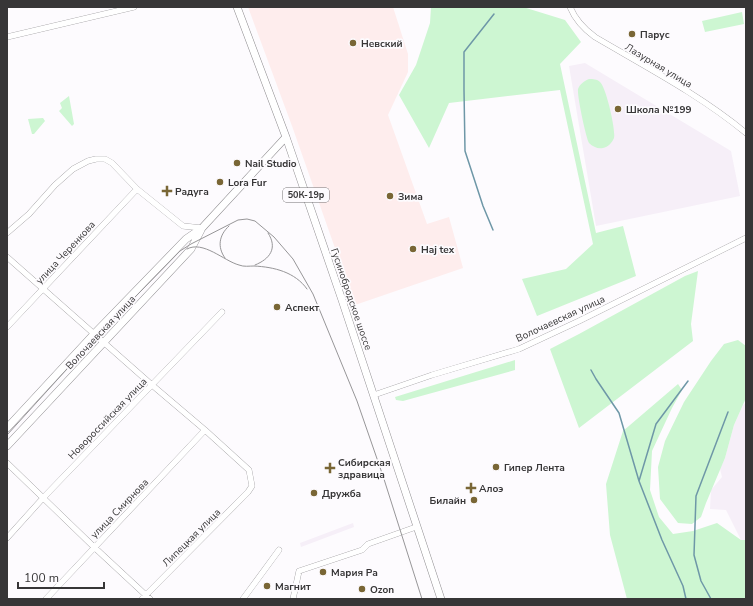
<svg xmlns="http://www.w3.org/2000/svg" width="753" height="606" viewBox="0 0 753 606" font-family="'Nunito Sans',sans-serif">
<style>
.commercial{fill:#feeded}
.built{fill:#f6eff8}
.green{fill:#cdf6d2}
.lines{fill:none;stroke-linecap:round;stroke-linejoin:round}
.stream{stroke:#6e97a7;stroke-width:1.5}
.minor-casing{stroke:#8f8d90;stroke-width:6}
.major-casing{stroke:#8f8d90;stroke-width:8}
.minor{stroke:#fff;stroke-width:5.5}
.major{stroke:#fff;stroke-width:7}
.tram{stroke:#979698;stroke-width:1}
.poi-dot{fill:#796635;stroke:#fdfbfe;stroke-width:1.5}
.labels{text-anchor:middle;stroke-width:3.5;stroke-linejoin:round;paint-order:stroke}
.shield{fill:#fdfbfe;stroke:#727173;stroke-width:1}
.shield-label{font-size:9px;font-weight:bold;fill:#373637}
.poi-label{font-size:10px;font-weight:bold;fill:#373637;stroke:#fdfbfe;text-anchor:start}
.street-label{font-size:10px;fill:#373637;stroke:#fdfbfe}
</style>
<rect width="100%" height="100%" fill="#fdfbfe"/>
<!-- commercial -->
<path class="commercial" d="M248 7H393L408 54V72L388 115 427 224 449 217 463 268 355 305 292 126Z"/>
<!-- built -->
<path class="built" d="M585 63 731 151 740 196 596 226 569 66Z
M746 403V540H741L726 510 710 509 711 490 722 477 720 469 725 458 734 425 743 405Z
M353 523 354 527 301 547 300 543Z"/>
<!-- green -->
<path class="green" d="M431 7H523L565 20 581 42 560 64 596 233 623 226 636 276 537 316 522 279 566 269 593 244 560 90 449 103 429 148 399 95 416 65 430 23Z
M742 12 744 24 705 32 702 21Z
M589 79C593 79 597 79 600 82 606 87 616 130 614 138 612 143 608 147 603 148 598 149 593 147 589 143 586 138 577 96 578 89 580 84 584 81 589 79Z
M69 96 74 124 72 126 59 111 62 108 60 103Z
M43 118 45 121 34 134H32L28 119Z
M698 271 691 324 693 341 579 428 550 349 579 334 685 276Z
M738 340 746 346V398L734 425 725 458 706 503 701 517 692 524 678 523 660 499 658 467 665 441 684 402 711 361 724 344Z
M515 360V370L403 401 396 400 395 397Z
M678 384 682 390 672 408 652 451 650 490 659 517 673 534 693 531 717 523 741 540H746V599H627L610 535 606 484 623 431Z"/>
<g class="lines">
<!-- stream -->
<path class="stream" d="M493 230 483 206 465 151 464 90V52L494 14
M591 370 596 379 619 413 639 481
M686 599 683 586 662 540 639 481 656 424 688 381
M711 599 701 581 694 555 696 496 728 412"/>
<!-- minor casing -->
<g class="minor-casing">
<path id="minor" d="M570 7C575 19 584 29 595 37 646 67 700 95 746 133
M7 37 134 7
M7 233 29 214 55 185 73 169 88 161 96 159H105L112 163 137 189 183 226 202 228
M7 257 152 385 205 430 249 470 252 486 248 492 142 599
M7 327 137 189
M374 395 432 375 519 349 579 321 746 238
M7 463 94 547 150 599
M7 538 43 498 222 312
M46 599 205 430
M243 599 279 550
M293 599 299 571 362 550 368 544 416 527"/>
</g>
<!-- major casing -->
<g class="major-casing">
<path id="major" d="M237 7 286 137 342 300 441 599
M7 428 94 334 186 239 202 228 286 137
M7 446 191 249 201 230"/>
</g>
<!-- minor -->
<use href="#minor" class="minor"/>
<!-- major -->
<use href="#major" class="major"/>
<!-- tram -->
<path class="tram" d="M187 249C203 240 224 261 239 265 244 267 249 266 254 266 274 267 295 272 307 289
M225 258C217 247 219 235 229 226
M255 265C270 259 278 248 268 233
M7 435 97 336 180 251 191 244 238 220 247 219 255 221 274 237 293 259 313 294 357 401 383 476 422 599"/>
</g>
<!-- markers -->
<g class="poi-dot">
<circle cx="632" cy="34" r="4"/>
<circle cx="353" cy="43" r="4"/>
<circle cx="618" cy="109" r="4"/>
<circle cx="237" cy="163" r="4"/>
<circle cx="220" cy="182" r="4"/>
<path d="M165 185h4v4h4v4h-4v4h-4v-4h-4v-4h4z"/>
<circle cx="390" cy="196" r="4"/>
<circle cx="413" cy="249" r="4"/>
<circle cx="277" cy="307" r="4"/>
<circle cx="496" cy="467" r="4"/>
<path d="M328 462h4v4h4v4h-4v4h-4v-4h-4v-4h4z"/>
<path d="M469 482h4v4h4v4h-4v4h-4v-4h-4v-4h4z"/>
<circle cx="314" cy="493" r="4"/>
<circle cx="474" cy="500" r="4"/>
<circle cx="323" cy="572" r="4"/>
<circle cx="267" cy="586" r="4"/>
<circle cx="362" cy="589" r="4"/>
</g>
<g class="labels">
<!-- shield labels -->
<rect class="shield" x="283" y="188" width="46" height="14" rx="3"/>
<g class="shield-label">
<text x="306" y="198">50К-19р</text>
</g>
<!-- poi labels -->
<g class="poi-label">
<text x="640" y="38">Парус</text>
<text x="361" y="47">Невский</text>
<text x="626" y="113">Школа №199</text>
<text x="245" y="167">Nail Studio</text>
<text x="228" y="186">Lora Fur</text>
<text x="175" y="195">Радуга</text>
<text x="398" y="200">Зима</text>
<text x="421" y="253">Haj tex</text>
<text x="285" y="311">Аспект</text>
<text x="338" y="466">Сибирская<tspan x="338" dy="12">здравица</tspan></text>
<text x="504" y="471">Гипер Лента</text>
<text x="479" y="492">Алоэ</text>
<text x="322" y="497">Дружба</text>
<text x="466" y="504" text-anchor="end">Билайн</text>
<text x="331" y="576">Мария Ра</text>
<text x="275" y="590">Магнит</text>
<text x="370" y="593">Ozon</text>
</g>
<!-- street labels -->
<g class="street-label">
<text transform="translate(659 65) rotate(31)" y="4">Лазурная улица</text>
<text transform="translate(65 252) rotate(-47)" y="4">улица Черенкова</text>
<text transform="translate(352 299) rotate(71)" y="4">Гусинобродское шоссе</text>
<text transform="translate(560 318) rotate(-25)" y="4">Волочаевская улица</text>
<text transform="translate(100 332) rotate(-47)" y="4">Волочаевская улица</text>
<text transform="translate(107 418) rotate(-46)" y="4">Новороссийская улица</text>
<text transform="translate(119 508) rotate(-46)" y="4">улица Смирнова</text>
<text transform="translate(191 537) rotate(-45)" y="4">Липецкая улица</text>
</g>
</g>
<!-- border -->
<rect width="753" height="606" fill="none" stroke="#373637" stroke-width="16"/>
<!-- scale -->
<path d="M18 582v6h86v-6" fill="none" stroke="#373637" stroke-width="2"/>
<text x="24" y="582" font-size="12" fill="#373637" stroke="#fdfbfe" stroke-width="3" paint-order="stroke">100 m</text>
</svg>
